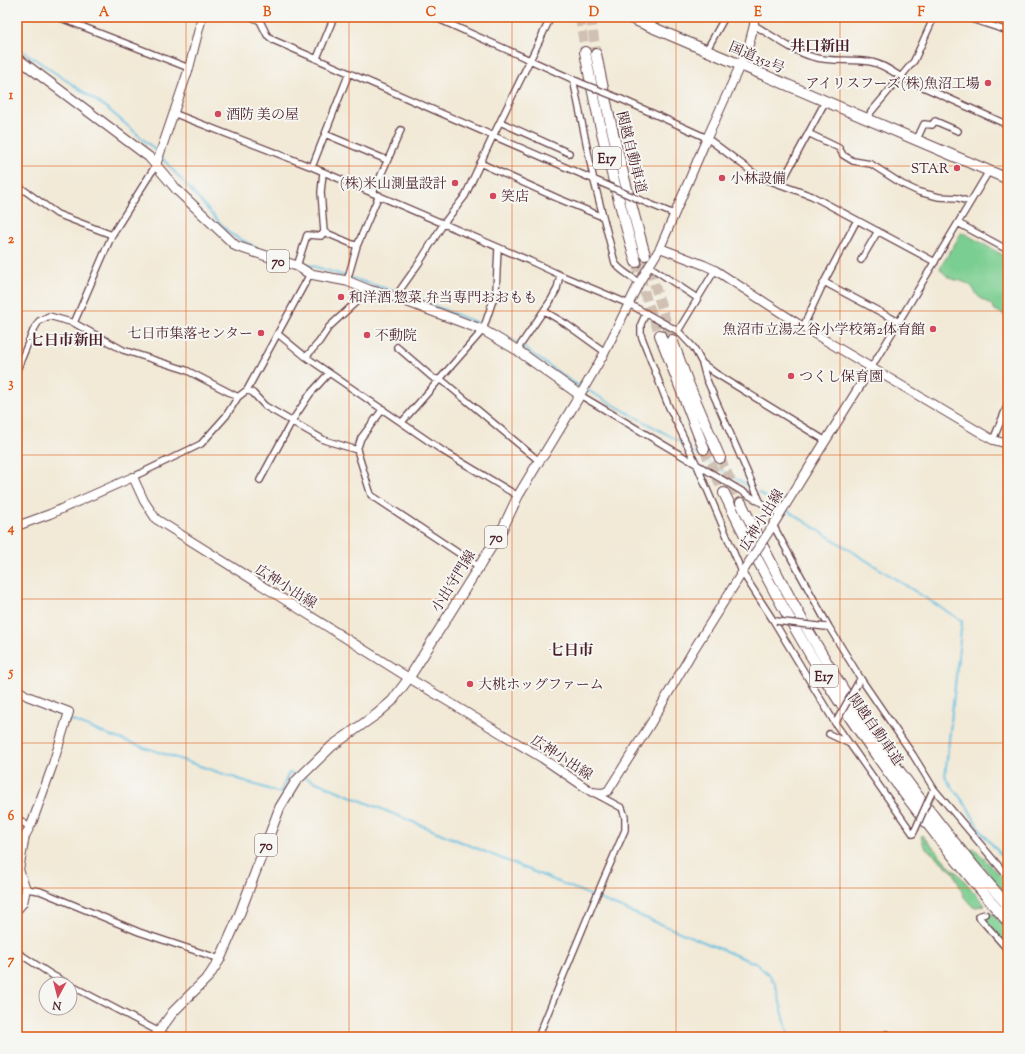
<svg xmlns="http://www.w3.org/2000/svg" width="1025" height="1054" viewBox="0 0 1025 1054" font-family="'Sorts Mill Goudy','Noto Serif JP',serif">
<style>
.green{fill:#7ace91;stroke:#62765e}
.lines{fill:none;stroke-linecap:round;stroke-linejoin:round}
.stream{stroke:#63bfe1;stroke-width:2}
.highway-tunnel{stroke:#d0c1b4;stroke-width:10;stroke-dasharray:10 5;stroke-linecap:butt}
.street-casing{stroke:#633d45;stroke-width:8}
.secondary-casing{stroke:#633d45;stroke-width:10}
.primary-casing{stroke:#633d45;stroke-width:11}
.highway-casing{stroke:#633d45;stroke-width:12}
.street{stroke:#fff;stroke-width:5.5}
.secondary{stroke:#fff;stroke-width:8}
.primary{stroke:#fff;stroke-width:9}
.highway{stroke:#fff;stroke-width:10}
.street-bridge-casing{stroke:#633d45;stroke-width:8;stroke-linecap:butt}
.secondary-bridge-casing{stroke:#633d45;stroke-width:10;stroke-linecap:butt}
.street-bridge{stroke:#fff;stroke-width:5.5}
.secondary-bridge{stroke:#fff;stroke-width:8}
.grid{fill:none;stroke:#e0560e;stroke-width:1;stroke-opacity:0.55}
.poi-dot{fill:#d1495b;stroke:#f6f6f2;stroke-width:1.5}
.labels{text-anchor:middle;stroke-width:4;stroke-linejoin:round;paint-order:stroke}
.shield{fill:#f6f6f2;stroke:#7e6067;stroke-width:1}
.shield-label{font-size:13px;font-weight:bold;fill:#4a1f2b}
.street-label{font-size:14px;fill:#4a1f2b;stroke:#f6f6f2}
.poi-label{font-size:14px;fill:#4a1f2b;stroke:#f6f6f2;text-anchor:start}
.neighbourhood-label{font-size:15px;font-weight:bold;fill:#4a1f2b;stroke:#f6f6f2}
.neatline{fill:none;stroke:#e0560e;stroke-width:1.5}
.grid-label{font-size:13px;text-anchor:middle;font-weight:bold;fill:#e0560e}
</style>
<rect width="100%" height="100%" fill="#f6f6f2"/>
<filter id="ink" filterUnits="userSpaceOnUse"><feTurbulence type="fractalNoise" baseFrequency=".025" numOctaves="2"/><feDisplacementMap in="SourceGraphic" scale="8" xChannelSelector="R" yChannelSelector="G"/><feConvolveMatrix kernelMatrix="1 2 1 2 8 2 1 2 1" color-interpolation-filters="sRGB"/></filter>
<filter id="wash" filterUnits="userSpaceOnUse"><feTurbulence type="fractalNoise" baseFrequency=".012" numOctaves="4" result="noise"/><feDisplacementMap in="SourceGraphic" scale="16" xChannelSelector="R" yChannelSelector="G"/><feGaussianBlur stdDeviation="0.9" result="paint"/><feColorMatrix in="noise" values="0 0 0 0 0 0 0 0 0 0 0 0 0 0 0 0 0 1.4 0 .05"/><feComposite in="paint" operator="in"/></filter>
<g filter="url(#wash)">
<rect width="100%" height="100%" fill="#f2e9d6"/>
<!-- green -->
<path class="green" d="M962 232 1008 258V317L993 309 992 305C988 302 981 300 978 296 974 292 974 287 968 284 955 277 951 284 940 268Z
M922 835 951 868 956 871 985 905 976 907H973L964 897 954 873 924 846 921 836Z
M974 848 1008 884V896L970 851Z
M992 913 1008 931V948L984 920 985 915Z"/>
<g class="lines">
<!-- stream -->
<path class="stream" d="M17 47 107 108 151 146 158 153
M162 158 229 233 258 249 403 294 483 325
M488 328 514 341 572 382 583 388
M587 390 677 440 685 446
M692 451 703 459 753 489
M758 492 781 507
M785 509 962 621 945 777 968 808 980 830 1008 863
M17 696 65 717
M69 719 108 735 280 793 289 773 297 775
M304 777 757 964 770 976 775 983 789 1037"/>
</g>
</g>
<g filter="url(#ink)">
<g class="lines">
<!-- highway-tunnel -->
<path class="highway-tunnel" d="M580 17 585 52
M591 17 596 54
M645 255 672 340
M636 262 647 301 660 335
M704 449 724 493
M720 458 741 503"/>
<!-- street casing -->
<g class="street-casing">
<path id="street" d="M58 17 189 68
M252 17 260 21 267 35 273 40 604 184
M434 17 581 83
M965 17 1008 31
M754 25C773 36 792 51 813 57 832 63 852 58 871 62 882 64 892 71 901 77L1008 125
M706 51 725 17
M317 58 334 17
M573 79 594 181 615 263C621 272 632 276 639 283
M621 99 707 138 759 177 812 196 935 262
M173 113 312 167 530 261 560 275 629 304 678 331 694 348 702 363 715 373 826 441
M867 120 871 112 914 61 934 17
M500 122 569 153
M808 133 839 148 843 155 853 161 871 164 902 184 919 192 939 197 958 198 970 202
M325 134 387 160
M918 137 924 124 932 125 935 121 958 131
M480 163 557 198 603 217
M312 167 349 73
M323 173 321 192 324 232 357 246
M781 184 825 102
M17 185 57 214 112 235
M373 193 401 130
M647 203 674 214
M958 223 1008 250
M861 260 878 231
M297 266 307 235 321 236 324 232
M649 266 697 298
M347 281 357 246 379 195
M824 282 899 322
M395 297 419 263 444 223 465 196 493 136 551 17
M544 311 566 324 605 352
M646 313 641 324V335L668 405 696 463 742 572 773 620 835 723 913 834 915 830
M74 323 112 235 156 165
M803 327 824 282 857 220
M678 331 715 270
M278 334 306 357 443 451 518 496
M397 347 433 378 443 381 539 461
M517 350 551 300 557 289 560 275
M306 357 319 342 329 327 369 290
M702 363 706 378 760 501
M871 368 989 171
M17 370 33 331 39 321 49 316 74 323 123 350 186 370 238 397
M247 390 253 393 265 406 324 440 357 450
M580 395 780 514
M383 409 361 438 357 450 371 495 478 566
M402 422 483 330 496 291 498 248
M993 440 1008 404
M133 477 201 444 226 416 238 397 247 390 310 274
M260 480 292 421 310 394 329 373
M773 525 829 627 861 679 913 755 934 789 1008 877
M829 734 850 744
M17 818 29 827
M26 889 40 891 139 932 220 959
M985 914 978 916 1008 950
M17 952 52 975 68 984
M70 985 169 1037
M887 1034V1037
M538 1037 598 892 625 830V817L622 808 594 793"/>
</g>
<!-- secondary casing -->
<g class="secondary-casing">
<path id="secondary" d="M156 165 189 68 202 17
M660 248 704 265 715 270 803 327 993 440 1008 444
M580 395 605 352 639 283 660 248 707 138 748 48 754 25V17
M17 526 50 514 133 477 144 501 156 519 409 678 542 758 592 792 602 793 608 791 651 723 694 649 745 568
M770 530 871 368
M17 689 27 696 69 712 52 767 32 823 25 836 19 870 26 889 23 903 17 910"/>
</g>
<!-- primary casing -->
<g class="primary-casing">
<path id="primary" d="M17 58 149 157 177 190 236 246 297 266 310 274 347 281 369 290 395 297 483 330 517 350 580 395 545 453 539 461 518 496 502 530 409 678 392 701 377 714 332 746 296 781 280 807 238 918 220 959 209 976 173 1012 155 1037"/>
</g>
<!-- highway casing -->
<g class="highway-casing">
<path id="highway" d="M628 17 1008 179
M585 52C598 123 616 192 636 262
M596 54C609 122 626 188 645 255
M660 335 704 449
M672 340 688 383 720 458
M724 493C755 557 788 619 825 679 879 765 942 845 1008 922
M741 503C777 576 816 649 861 717 906 783 955 846 1008 906"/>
</g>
<!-- street -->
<use href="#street" class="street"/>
<!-- secondary -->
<use href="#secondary" class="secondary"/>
<!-- primary -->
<use href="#primary" class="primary"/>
<!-- highway -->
<use href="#highway" class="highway"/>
<!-- street-bridge casing -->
<g class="street-bridge-casing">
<path id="street-bridge" d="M581 83 621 99
M604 184 647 203
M776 621 826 627
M837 720 859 681
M915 830 932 792"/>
</g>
<!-- secondary-bridge casing -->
<g class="secondary-bridge-casing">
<path id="secondary-bridge" d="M745 568 770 530"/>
</g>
<!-- street-bridge -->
<use href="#street-bridge" class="street-bridge"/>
<!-- secondary-bridge -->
<use href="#secondary-bridge" class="secondary-bridge"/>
</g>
</g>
<!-- grid -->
<path class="grid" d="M186 17V1037M349 17V1037M512 17V1037M676 17V1037M840 17V1037M17 166H1008M17 311H1008M17 455H1008M17 599H1008M17 743H1008M17 888H1008"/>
<!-- markers -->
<g class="poi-dot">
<circle cx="988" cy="83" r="4"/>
<circle cx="218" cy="114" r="4"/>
<circle cx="957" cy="168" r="4"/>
<circle cx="722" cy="178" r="4"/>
<circle cx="455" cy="183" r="4"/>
<circle cx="493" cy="196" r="4"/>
<circle cx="341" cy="297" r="4"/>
<circle cx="933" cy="329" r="4"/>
<circle cx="261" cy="333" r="4"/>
<circle cx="367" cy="335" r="4"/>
<circle cx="791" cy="376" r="4"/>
<circle cx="470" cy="684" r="4"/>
</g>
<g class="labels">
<!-- shield labels -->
<g class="shield">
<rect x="593" y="147" width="28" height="22" rx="3"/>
<rect x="267" y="250" width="22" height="22" rx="3"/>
<rect x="485" y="526" width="22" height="22" rx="3"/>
<rect x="810" y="665" width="28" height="22" rx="3"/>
<rect x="255" y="834" width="22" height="22" rx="3"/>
</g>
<g class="shield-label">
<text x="607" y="163">E17</text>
<text x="278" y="266">70</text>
<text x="496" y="542">70</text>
<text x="824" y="681">E17</text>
<text x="266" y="850">70</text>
</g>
<!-- street labels -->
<g class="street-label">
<text transform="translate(757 57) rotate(23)" y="5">国道352号</text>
<text transform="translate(632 152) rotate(76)" y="5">関越自動車道</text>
<text transform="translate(761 520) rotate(-58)" y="5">広神小出線</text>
<text transform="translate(453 581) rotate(-58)" y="5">小出守門線</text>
<text transform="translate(286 586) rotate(32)" y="5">広神小出線</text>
<text transform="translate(876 729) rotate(55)" y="5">関越自動車道</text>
<text transform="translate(562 757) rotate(33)" y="5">広神小出線</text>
</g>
<!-- poi labels -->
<g class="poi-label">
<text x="980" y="88" text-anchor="end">アイリスフーズ(株)魚沼工場</text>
<text x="226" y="119">酒防 美の屋</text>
<text x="949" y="173" text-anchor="end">STAR</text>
<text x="730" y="183">小林設備</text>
<text x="447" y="188" text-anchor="end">(株)米山測量設計</text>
<text x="501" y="201">笑店</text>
<text x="349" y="302">和洋酒 惣菜 弁当専門おおもも</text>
<text x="925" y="334" text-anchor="end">魚沼市立湯之谷小学校第2体育館</text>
<text x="253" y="338" text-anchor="end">七日市集落センター</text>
<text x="375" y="340">不動院</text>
<text x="799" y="381">つくし保育園</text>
<text x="478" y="689">大桃ホッグファーム</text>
</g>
<!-- neighbourhood labels -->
<g class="neighbourhood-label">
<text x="820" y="51">井口新田</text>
<text x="66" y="345">七日市新田</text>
<text x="571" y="655">七日市</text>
</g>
</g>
<!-- margin -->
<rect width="1025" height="1054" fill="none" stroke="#f6f6f2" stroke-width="44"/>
<!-- north arrow -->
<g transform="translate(58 996) rotate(187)"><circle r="19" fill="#f6f6f2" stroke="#b1a0a2"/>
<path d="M0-3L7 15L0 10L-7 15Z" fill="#d1495b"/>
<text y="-6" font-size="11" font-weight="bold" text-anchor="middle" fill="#4a1f2b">N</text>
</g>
<rect x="22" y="22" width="981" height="1010" class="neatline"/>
<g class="grid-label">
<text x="104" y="16">A</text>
<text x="267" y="16">B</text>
<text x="431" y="16">C</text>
<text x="594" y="16">D</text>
<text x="758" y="16">E</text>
<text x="921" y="16">F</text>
<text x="11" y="99">1</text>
<text x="11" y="243">2</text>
<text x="11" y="387">3</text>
<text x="11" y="532">4</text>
<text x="11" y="676">5</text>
<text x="11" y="820">6</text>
<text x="11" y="964">7</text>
</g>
</svg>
